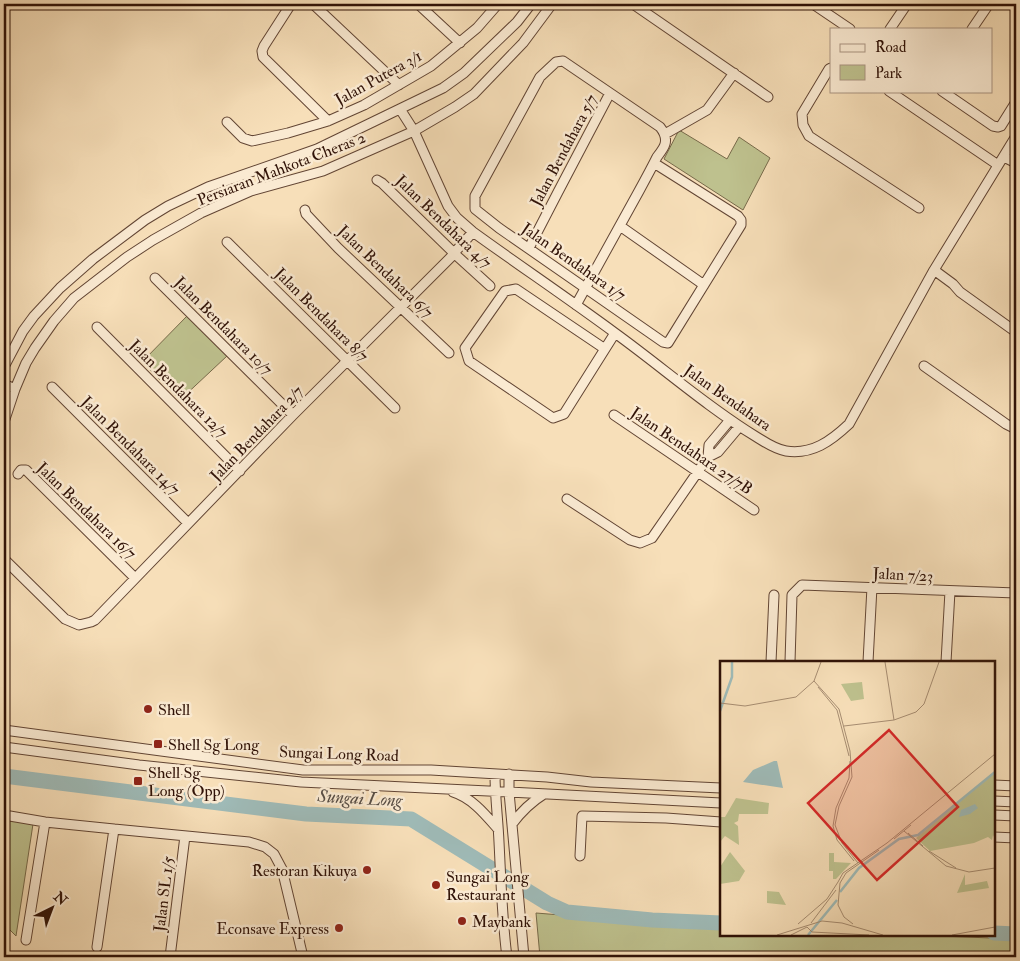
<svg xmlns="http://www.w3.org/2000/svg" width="1020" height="961" viewBox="0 0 1020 961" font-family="'IM FELL Double Pica',serif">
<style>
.green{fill:#bec18e;stroke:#776a4a}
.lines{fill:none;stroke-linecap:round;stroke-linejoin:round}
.river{stroke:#9fbbb8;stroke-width:15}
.minor-casing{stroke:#624534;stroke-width:11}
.minor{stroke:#faead2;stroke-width:9}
.poi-dot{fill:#8f2418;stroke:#faead2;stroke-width:2}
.labels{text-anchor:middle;stroke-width:5;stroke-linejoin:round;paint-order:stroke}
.street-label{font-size:16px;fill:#301207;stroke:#faead2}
.poi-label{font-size:16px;fill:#301207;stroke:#faead2;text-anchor:start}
.water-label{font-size:18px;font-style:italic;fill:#574d45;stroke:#faead2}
.inset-river{fill:none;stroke:#9fbbb8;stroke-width:2.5}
.inset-road{fill:none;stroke:#a78d72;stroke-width:1}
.view{fill:#d62828;fill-opacity:0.15;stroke:#d62828;stroke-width:2.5}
.inset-edge{fill:none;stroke:#301207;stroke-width:2.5}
</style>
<rect width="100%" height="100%" fill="#f7dfb9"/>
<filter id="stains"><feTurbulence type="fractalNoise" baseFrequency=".004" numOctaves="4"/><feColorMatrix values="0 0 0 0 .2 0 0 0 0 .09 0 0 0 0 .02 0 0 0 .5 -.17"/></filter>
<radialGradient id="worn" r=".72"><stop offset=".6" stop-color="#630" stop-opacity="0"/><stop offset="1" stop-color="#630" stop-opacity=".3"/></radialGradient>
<!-- green -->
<path class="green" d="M679 130 727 159 739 137 770 158 743 210 664 159Z
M187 316 227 356 180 400 142 362Z
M4 819 33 824 16 936 4 924Z
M536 913 672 924 721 926V935H915L1016 939V957H540Z"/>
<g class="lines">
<!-- river -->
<path class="river" d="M4 776 306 814 411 819 547 903 567 912 652 920 721 923
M994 933 1016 934"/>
<!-- minor casing -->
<g class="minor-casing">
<path id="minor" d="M291 4 264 46 262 51 263 57 328 121
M313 4 399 85
M418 4 460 43
M633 4 768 97
M813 4 850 29
M890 29 907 4
M972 29 989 4
M831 68 829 69 802 114 803 125 809 136 919 208
M889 91 998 165
M942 91 993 126 998 127 1001 126 1016 102
M400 109 414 131 448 206 457 218 473 232C520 266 569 299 615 333 662 367 706 406 755 436 765 442 774 449 786 451 812 455 831 441 849 424L934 270 1016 136
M227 122 243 138 252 141 288 133 328 121 364 105 431 66 477 28 498 4
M665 134 707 110 734 73
M1004 157 1016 163
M377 180 382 183 457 256 490 286
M305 210 306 214 338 248 449 353
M620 226 704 285
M227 242 395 408
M529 248 558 192 610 93
M934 270 953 284 960 292 1016 332
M155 278 293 415
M576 305C597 267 618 229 639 191 645 180 651 169 657 157 660 153 664 148 665 144 667 137 664 132 660 127L563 61 556 62 540 77 475 196V209L499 228 663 342 668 343 741 225V220L738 216 654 163
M97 327 240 471
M605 349 516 289 505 291 465 348 469 361 553 418 564 414 615 333
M924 366 1006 424 1016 429
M4 367 23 331 34 316 60 288 93 259 145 220 168 206 208 187 317 149 443 88 464 73 517 22 531 4
M4 384 15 389
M52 387 188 523
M614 415 754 510
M4 422 15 389 26 363 35 348 54 321 74 298 127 257 153 240 201 213 251 191 323 171 414 131 455 107 474 94 523 43 552 4
M708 457 709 445 730 420
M18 474 21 470H26L135 578
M567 499 630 540 640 543 652 538 708 457 718 452 739 427
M4 559 65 619 79 625 91 622 95 620 293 415 451 257 454 253 473 232
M771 662 774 595
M790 662 792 595 802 585 1016 593
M868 662 872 587
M946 662 950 591
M4 730 303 770H431L547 777 591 782 721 788
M4 747 139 765 301 782 509 792 721 803
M495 774C495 797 498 819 499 842 501 881 502 919 507 957
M509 774V792L524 957
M994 785 1016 786
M453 792C472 798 485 814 498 829
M994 801 1016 802
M4 815 45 822 114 829 249 842 265 847 274 854 282 869 303 957
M994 815 1016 816
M512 824C521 812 531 802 544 794
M994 837 1016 838
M580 856 582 816 666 818 721 822
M26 940 45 822
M97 947 114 829
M170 957 185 836"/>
</g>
<!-- minor -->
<use href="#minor" class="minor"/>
</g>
<!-- markers -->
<g class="poi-dot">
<circle cx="148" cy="709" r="5"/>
<rect x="153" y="739" width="10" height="10" rx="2.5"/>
<rect x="133" y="776" width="10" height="10" rx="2.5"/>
<circle cx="367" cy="870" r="5"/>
<circle cx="436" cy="885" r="5"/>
<circle cx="462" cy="921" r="5"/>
<circle cx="339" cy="928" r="5"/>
</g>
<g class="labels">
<!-- street labels -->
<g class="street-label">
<text transform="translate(378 77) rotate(-29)" y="6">Jalan Putera 3/1</text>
<text transform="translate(563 150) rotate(-62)" y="6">Jalan Bendahara 5/7</text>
<text transform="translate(281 168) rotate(-21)" y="6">Persiaran Mahkota Cheras 2</text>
<text transform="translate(444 221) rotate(44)" y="6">Jalan Bendahara 4/7</text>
<text transform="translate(574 261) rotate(35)" y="6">Jalan Bendahara 1/7</text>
<text transform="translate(386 271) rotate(44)" y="6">Jalan Bendahara 6/7</text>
<text transform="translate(322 314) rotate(45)" y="6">Jalan Bendahara 8/7</text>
<text transform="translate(224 325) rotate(45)" y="6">Jalan Bendahara 10/7</text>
<text transform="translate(179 388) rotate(45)" y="6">Jalan Bendahara 12/7</text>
<text transform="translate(728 397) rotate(35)" y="6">Jalan Bendahara</text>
<text transform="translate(256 433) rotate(-46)" y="6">Jalan Bendahara 2/7</text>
<text transform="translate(131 445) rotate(45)" y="6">Jalan Bendahara 14/7</text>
<text transform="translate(692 450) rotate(34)" y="6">Jalan Bendahara 27/7B</text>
<text transform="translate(87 510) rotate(44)" y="6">Jalan Bendahara 16/7</text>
<text transform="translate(903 574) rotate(3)" y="6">Jalan 7/23</text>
<text transform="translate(339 753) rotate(2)" y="6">Sungai Long Road</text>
<text transform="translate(163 894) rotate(-83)" y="6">Jalan SL 1/5</text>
</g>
<!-- poi labels -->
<g class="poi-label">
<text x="158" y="715">Shell</text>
<text x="168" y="750">Shell Sg Long</text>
<text x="148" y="778">Shell Sg<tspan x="148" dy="18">Long (Opp)</tspan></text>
<text x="357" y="876" text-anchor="end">Restoran Kikuya</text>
<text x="446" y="882">Sungai Long<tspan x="446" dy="18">Restaurant</tspan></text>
<text x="472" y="927">Maybank</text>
<text x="329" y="934" text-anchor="end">Econsave Express</text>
</g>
<!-- water labels -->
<g class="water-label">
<text transform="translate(360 798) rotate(3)" y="6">Sungai Long</text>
</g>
</g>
<!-- overview -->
<g transform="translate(720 661)">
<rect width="275" height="275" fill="#f7dfb9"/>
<path d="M142 21 144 38 131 40 121 23ZM275 112V178L273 174 272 179 268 176 254 182 210 190 196 177ZM16 137 49 142 48 153H19L18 160 14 162 18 165 19 184 5 175 0 181V156H5ZM10 191 25 210 19 220 0 223V206ZM109 192H114V201L131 202 116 218H113V210H109ZM245 213V224L267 220 269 227 237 232ZM47 230 59 231 66 244 47 242Z" fill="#bec18e"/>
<path d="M54 100H57L63 127 23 121 33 109ZM255 143 258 147 250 153 239 156 241 149Z" fill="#9fbbb8"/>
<path class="inset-river" d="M0 50 12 16V1M120 231 139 207 179 178 198 174 275 111M88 274 117 239"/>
<path class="inset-road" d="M165 1 174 59M94 20 119 48 130 90 132 116 119 145 115 164 122 182 138 202M98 26 117 49 129 95M0 42 25 45 76 36 94 20 101 1M124 65 174 59 196 51 204 43 219 1M130 100 129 117 116 147 113 165 117 179 134 200M184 170 226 205 249 211 275 207M188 172 203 185M174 178 191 164M209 190 236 207M118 221 123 212 167 182 275 93M120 222 126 212 159 189M120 222 118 244 124 256 133 263M91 262 116 229M78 263 107 238 118 221M87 266 92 271 149 274M57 274 102 260 122 262 163 274M71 274 87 266M232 274 275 266"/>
<path class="view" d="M169 69 238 146 157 219 88 142Z"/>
<rect width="275" height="275" class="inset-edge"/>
</g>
<!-- margin -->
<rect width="1020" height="961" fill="none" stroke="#f7dfb9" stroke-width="20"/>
<rect x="5" y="5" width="1010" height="951" fill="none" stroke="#301207" stroke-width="2.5"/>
<rect x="10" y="10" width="1000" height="941" fill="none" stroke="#301207"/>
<!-- legend -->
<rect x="830" y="28" width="162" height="65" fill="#faead2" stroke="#a99481"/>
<rect x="840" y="44" width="25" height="8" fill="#faead2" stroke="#a99481"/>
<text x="875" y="52" font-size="15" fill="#301207">Road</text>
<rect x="840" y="65" width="25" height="15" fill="#bec18e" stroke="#a99481"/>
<text x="875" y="78" font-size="15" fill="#301207">Park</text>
<!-- north arrow -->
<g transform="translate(52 908) rotate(42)" stroke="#faead2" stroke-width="4" paint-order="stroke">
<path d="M0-4L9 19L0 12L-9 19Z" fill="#301207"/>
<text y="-8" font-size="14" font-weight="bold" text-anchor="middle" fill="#301207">N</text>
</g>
<rect width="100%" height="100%" filter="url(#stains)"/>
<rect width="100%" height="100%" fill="url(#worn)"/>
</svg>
